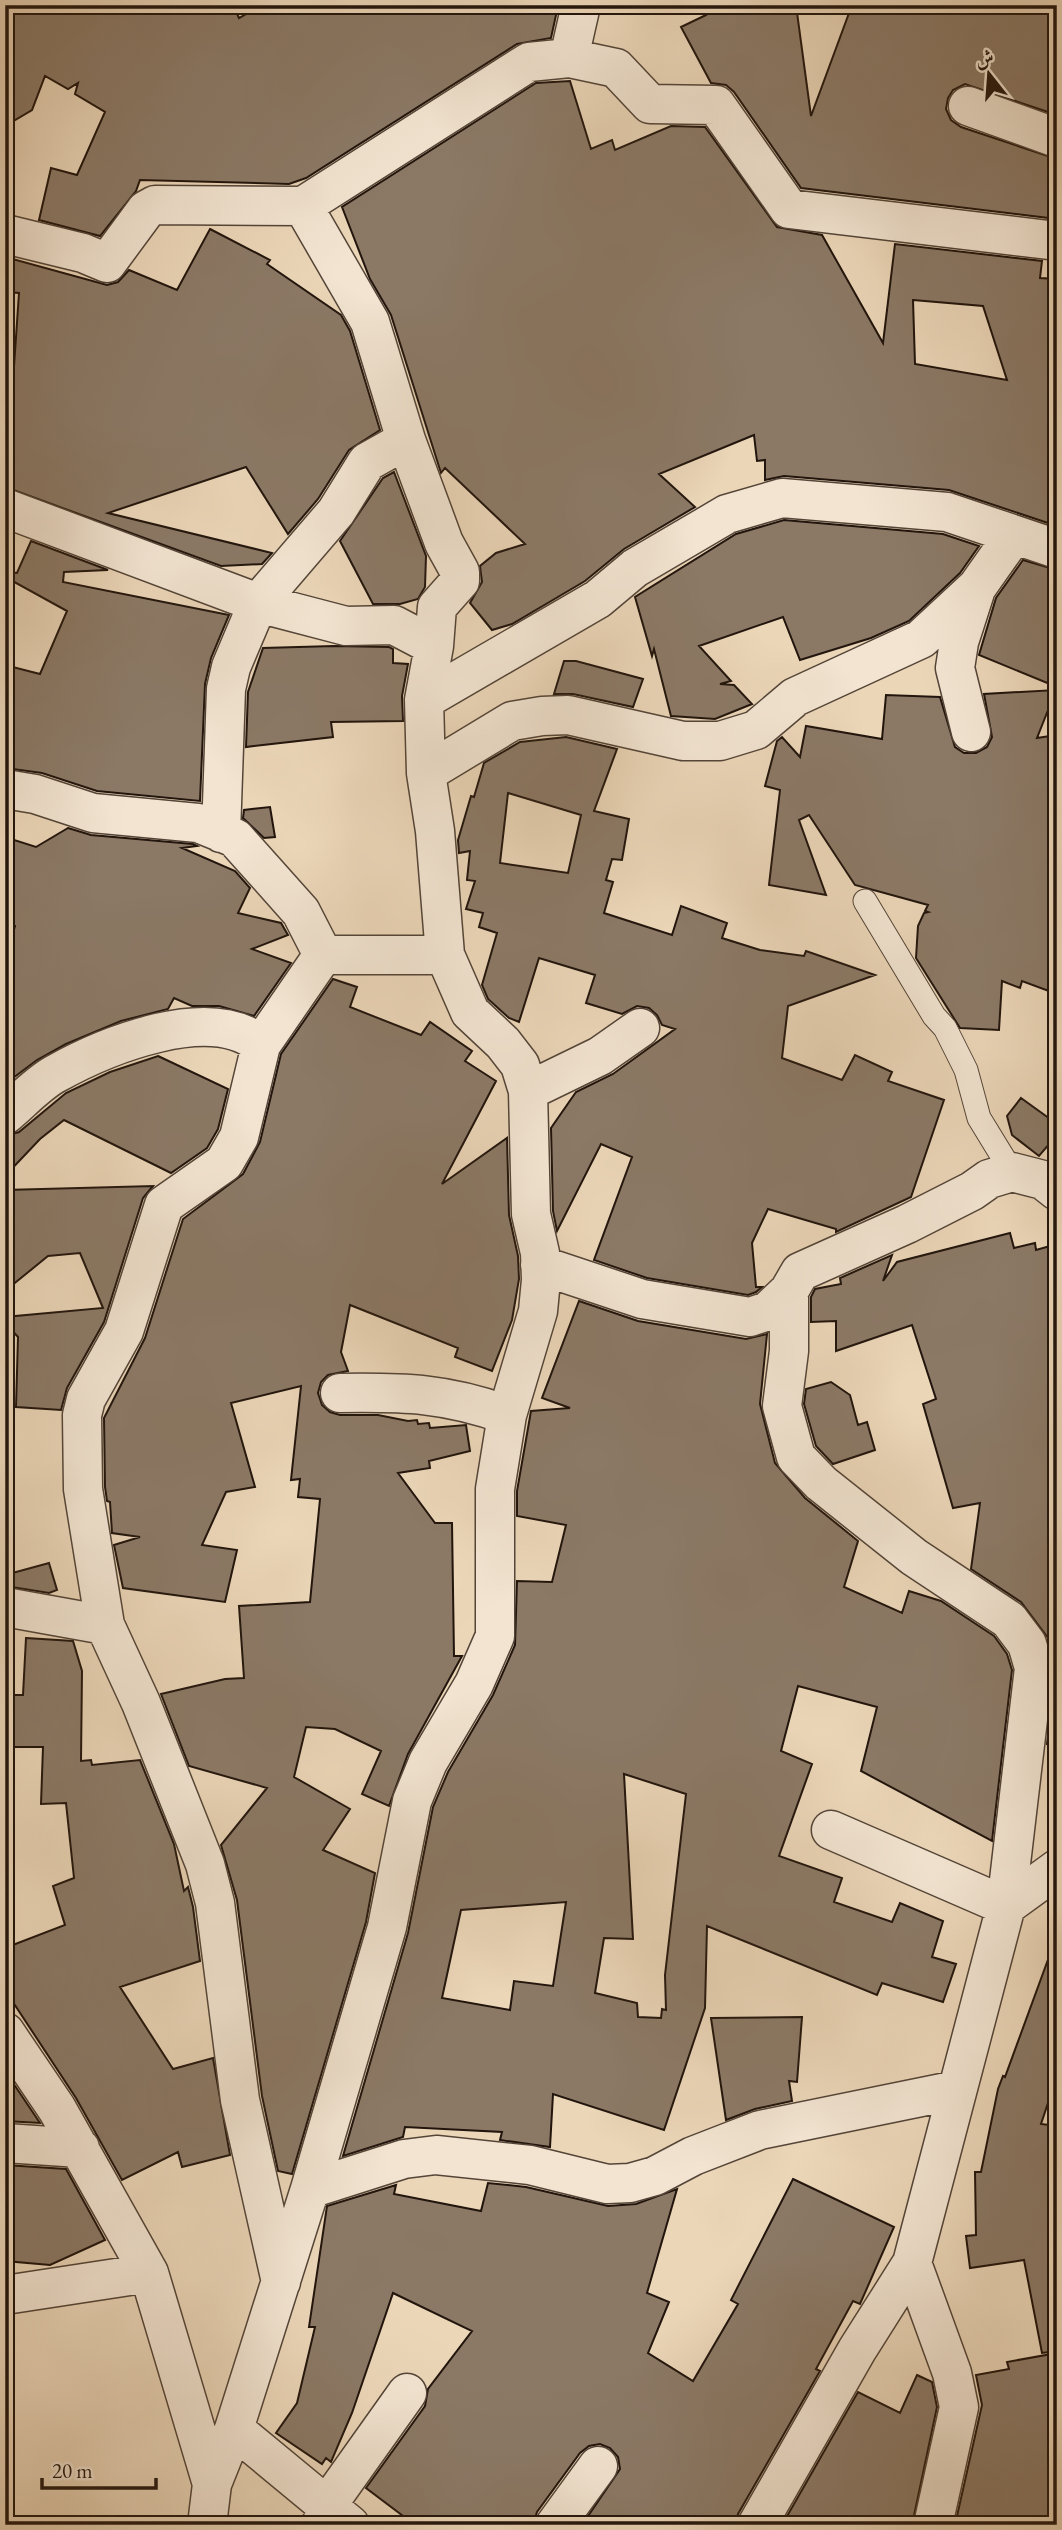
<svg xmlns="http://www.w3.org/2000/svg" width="1062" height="2530" viewBox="0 0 1062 2530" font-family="'EB Garamond',Amiri,serif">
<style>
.building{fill:#8b7966;stroke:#22150d;stroke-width:2;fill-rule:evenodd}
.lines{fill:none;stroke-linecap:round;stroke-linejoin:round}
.service-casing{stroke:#544538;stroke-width:25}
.minor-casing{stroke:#544538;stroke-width:41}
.service{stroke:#f2e4d1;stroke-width:23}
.minor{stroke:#f2e4d1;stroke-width:38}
</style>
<rect width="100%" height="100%" fill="#ebd6b8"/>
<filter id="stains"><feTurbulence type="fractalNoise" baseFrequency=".00286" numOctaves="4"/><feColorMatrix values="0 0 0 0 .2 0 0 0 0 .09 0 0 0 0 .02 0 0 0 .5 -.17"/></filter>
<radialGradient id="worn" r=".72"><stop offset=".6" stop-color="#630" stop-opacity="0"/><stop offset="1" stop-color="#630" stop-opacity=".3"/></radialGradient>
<!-- building -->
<path class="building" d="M5 5H233L239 18 262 5 558 6 551 38 517 44 306 178 289 184 140 180 136 191 100 236 39 220 51 168 77 175 105 112 75 94 78 83 68 89 45 76 32 110 5 126Z
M699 5H796L811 116 852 5H1057V115L965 84 953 90 948 98 946 109 951 120 961 127 1057 159V219L801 188 734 92 726 85 711 83 681 27 706 15Z
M570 81 591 149 612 140 615 150 671 126 705 127 777 227 822 235 883 343 895 244 1042 261 1040 278 1057 279V526L949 490 784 476 765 480V460L757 461 754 435 659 474 695 507 624 549 585 581 512 624 492 630 470 603 482 582 480 566 496 553 525 544 445 468 441 473 391 315 370 279 342 207 536 83ZM913 300 983 306 1007 380 915 364Z
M210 229 270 260 267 264 341 315 350 331 380 430 349 450 318 499 288 534 246 467 108 513 272 553 262 564 221 566 5 487V379L13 381 19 293 6 292 9 258 107 285 118 282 129 270 177 290Z
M394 472 426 556 425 587 418 599 400 604H373L340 541 383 478Z
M784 520 943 534 979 546 960 573 909 621 871 638 800 660 783 617 699 646 731 681 720 684 734 685 752 704 715 719 671 716 654 649 652 656 635 597 736 534Z
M31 541 108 570 64 572 63 582 229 615 211 658 205 684 200 801 97 791 42 773 5 768V665L40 674 67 611 7 578 9 572 17 573Z
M1023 560 1057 570V687L979 655 996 598Z
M334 646 389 647 393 649V663L408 664 402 696 403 721 331 722 333 737 246 747 248 692 263 648Z
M564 661H576L643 679 633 707 573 694H554Z
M1056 690 1037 738 1057 735V994L1022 981 1020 988 1002 981 999 1030 960 1028 916 958 918 926 924 913 928 912 925 911 928 905 855 885 809 815 799 820 826 895 769 885 780 790 765 786 777 741 782 737 800 757 806 726 882 739 886 695 940 697 955 747 964 753H976L987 747 992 737 984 694Z
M566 737 617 749 594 811 629 819 622 860 612 859 606 880 613 882 604 913 672 935 681 906 727 923 722 938 760 950 804 956 806 951 875 975 788 1006 782 1058 842 1080 855 1055 892 1072 888 1081 944 1100 911 1197 836 1232V1229L768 1209 752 1243 756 1287H762L756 1292 748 1295 647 1278 594 1260 632 1157 601 1144 557 1231 553 1211 551 1128 576 1092 613 1074 675 1029 662 1025 657 1015 649 1008 637 1006 622 1014 586 1003 595 975 539 958 519 1022 509 1018 488 999 482 985 497 933 479 927 483 913 466 909 475 881 467 880 470 851 459 853 458 840 471 796 474 797 484 763 520 742ZM508 793 581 815 568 873 500 863Z
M270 807 275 837 264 838 243 818 244 810Z
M68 828 91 835 193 844 197 846 182 848 235 871 250 888 238 913 281 923 288 935 252 949 291 963 254 1016 219 1006H192L174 998 168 1009 121 1021 66 1044 37 1060 5 1084V960L15 926 5 921V837L36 847Z
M333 979 357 987 350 1007 421 1035 430 1022 472 1051 465 1061 496 1081 442 1184 507 1138 509 1215 518 1256 519 1279 512 1320 492 1371 455 1357 458 1348 350 1305 341 1352 348 1371 328 1375 321 1382 318 1393 322 1405 330 1412 340 1415H378L408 1421 417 1420 418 1424 429 1423 430 1428 466 1425 470 1451 429 1461 430 1468 398 1473 435 1523H452L454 1656H462L408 1754 389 1806 362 1794 381 1751 335 1729 306 1727 294 1777 350 1809 323 1850 375 1873 366 1922 292 2174 278 2171 262 2096 237 1900 221 1845 267 1788 189 1766 161 1694 225 1679 244 1678 239 1606 310 1602 320 1499 298 1497 300 1479 291 1480 301 1386 231 1403 255 1487 226 1492 202 1545 237 1550 225 1602 123 1588 114 1545 140 1537 112 1533 110 1502 107 1501 105 1487 104 1418 145 1338 183 1219 243 1174 260 1142 281 1054Z
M158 1056 228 1089 218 1129 207 1148 171 1173 64 1120 40 1139 5 1176V1136L19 1132 66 1093 110 1072Z
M1021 1098 1057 1124V1135L1039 1156 1012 1135 1007 1116Z
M153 1186 143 1198 104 1322 67 1388 61 1410 16 1407 18 1337 5 1323V1317L103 1308 80 1253 48 1256 5 1291V1190Z
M1010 1233 1014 1248 1035 1243 1036 1250 1057 1244V1748L1047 1744 1056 1670 1048 1638 1021 1602 971 1569 980 1503 953 1508 923 1404 936 1399 912 1325 836 1351V1321L811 1322V1297L815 1289 841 1284 840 1278 892 1255 883 1281 897 1262Z
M579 1301 638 1321 746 1339 767 1334 760 1404 775 1463 805 1498 858 1541 844 1587 902 1613 909 1591 941 1601 994 1636 1007 1654 1012 1670 992 1841 861 1771 877 1707 798 1686 781 1751 812 1764 779 1856 842 1878 834 1902 892 1922 900 1903 943 1921 932 1957 956 1964 943 2002 882 1983 877 1995 707 1926 705 2008 664 2130 553 2094 550 2147 500 2140 502 2132 405 2127 403 2137 343 2156 408 1933 433 1807 448 1772 493 1695 515 1645 517 1581 552 1582 566 1525 517 1516V1491L531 1411 570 1408 542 1398ZM624 1774 686 1794 665 1975 666 2010 662 2009 661 2018 638 2017 637 2003 595 1993 604 1938 633 1939ZM566 1902 553 1986 514 1981 510 2010 442 1998 461 1910Z
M831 1382 850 1395 858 1425 867 1422 875 1450 833 1464 816 1446 804 1404 806 1389Z
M49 1563 57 1590 49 1593 5 1586V1575Z
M26 1638 73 1641 82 1671 81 1761 91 1760 92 1765 140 1760 174 1844 184 1891 188 1887 193 1907 200 1961 120 1987 173 2069 213 2058 230 2155 182 2167 178 2152 122 2180 76 2098 5 1990V1948L65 1925 53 1886 74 1878 66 1803 41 1804 43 1747H12L11 1695H23Z
M1053 1946H1057V2076L1041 2124 1057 2126V2351L1042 2353 1024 2260 970 2268 966 2236 976 2235 975 2172H981L998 2089 1003 2076 1005 2077Z
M802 2017 797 2082 789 2081 792 2101 755 2109 726 2120 711 2018Z
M5 2071 38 2120 40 2123 5 2121Z
M5 2165 66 2169 105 2240 50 2265 5 2261Z
M793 2179 894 2227 860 2304 853 2301 816 2369 820 2371 738 2514 735 2525H582L620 2469 618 2457 610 2448 600 2444 589 2446 580 2453 537 2512 533 2525H415L366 2488 425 2406 428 2389 472 2331 393 2293 352 2413 331 2462 326 2458 322 2464 276 2433 297 2403 315 2327H309L327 2206 396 2185 394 2194 481 2211 488 2183 526 2187 608 2206 636 2204 677 2189 647 2293 669 2302 648 2353 693 2381 738 2304 731 2300Z
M1057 2353V2521L1022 2522V2525H955L982 2405 976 2375 1009 2369 1007 2362Z
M917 2375 932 2382 937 2407 912 2525H782L858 2392 900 2413Z"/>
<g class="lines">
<!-- service casing -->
<g class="service-casing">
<path id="service" d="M865 901 934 1016 945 1028 966 1070 979 1118 1012 1172"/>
</g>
<!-- minor casing -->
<g class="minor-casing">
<path id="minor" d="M569 58 616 68 650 104 716 105 789 209 1057 241
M968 106 1057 138
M5 234 83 253 107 263 146 210 155 205 303 206
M5 508 258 603 336 512 367 462 406 440
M424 700 598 599 635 568 727 514 782 498 947 512 1057 549
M971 732 955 668 959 642 976 589
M426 773 512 721 542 716 568 715 683 741H720L756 730 795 697 921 639 977 587 1013 536
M5 789 35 794 93 813 198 823 235 838 301 912 323 955
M221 833 226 689 231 667 258 603 346 626 394 625 434 646
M528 1091 600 1056 640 1028
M5 1115C21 1102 37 1084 55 1074 105 1046 211 1002 261 1045L323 955H445
M540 1265 642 1299 750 1317 768 1311 789 1291
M340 1393C405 1392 446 1393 507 1415
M5 1607 105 1625 141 1703 205 1864 215 1903 240 2100 281 2282
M105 1625 83 1489 82 1415 86 1399 124 1331 164 1205 224 1163 239 1137 261 1045
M831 1830 1006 1906 1034 1668 1027 1644 1009 1620 914 1557 821 1483 796 1457 782 1406 789 1351V1291L800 1272 907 1224 972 1191 989 1179 1012 1172 1043 1180 1057 1191
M5 2032 57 2109 149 2273 212 2484
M5 2143 80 2148
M310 2189 404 2159 436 2155 530 2165 607 2184 630 2183 655 2176 693 2156 760 2130 956 2090
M5 2295 149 2273
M234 2429 350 2525
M207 2525 212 2484 234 2429 310 2189 387 1927 412 1801 428 1762 474 1684 495 1636V1489L507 1415 538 1311 541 1280 540 1253 531 1214 528 1091 520 1065 503 1043 470 1012 445 955 435 831 426 773 424 700 434 646 437 607 460 581V572L444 543 406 440 370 322 303 206 529 62 569 58 581 5
M321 2525 328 2504 407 2393
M555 2525 598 2466
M757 2525 857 2350 912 2263
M933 2525 959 2407 952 2373 912 2263 1006 1906 1057 1869"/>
</g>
<!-- service -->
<use href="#service" class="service"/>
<!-- minor -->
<use href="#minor" class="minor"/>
</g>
<!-- margin -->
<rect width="1062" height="2530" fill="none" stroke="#ebd6b8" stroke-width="28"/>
<rect x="7" y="7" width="1048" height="2516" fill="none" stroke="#22150d" stroke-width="3.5"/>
<rect x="14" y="14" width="1034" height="2502" fill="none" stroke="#22150d" stroke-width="2"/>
<!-- north arrow -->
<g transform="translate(989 74) rotate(343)" stroke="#f2e4d1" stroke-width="5" paint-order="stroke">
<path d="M0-5L12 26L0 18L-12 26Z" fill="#22150d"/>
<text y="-10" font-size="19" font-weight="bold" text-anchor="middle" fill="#22150d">ش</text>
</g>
<!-- scale -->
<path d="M42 2478v10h114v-10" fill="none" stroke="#22150d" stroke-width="3.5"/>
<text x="52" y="2478" font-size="21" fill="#22150d" stroke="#f2e4d1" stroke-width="5" paint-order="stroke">20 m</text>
<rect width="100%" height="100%" filter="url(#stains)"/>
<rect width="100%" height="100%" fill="url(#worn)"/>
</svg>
